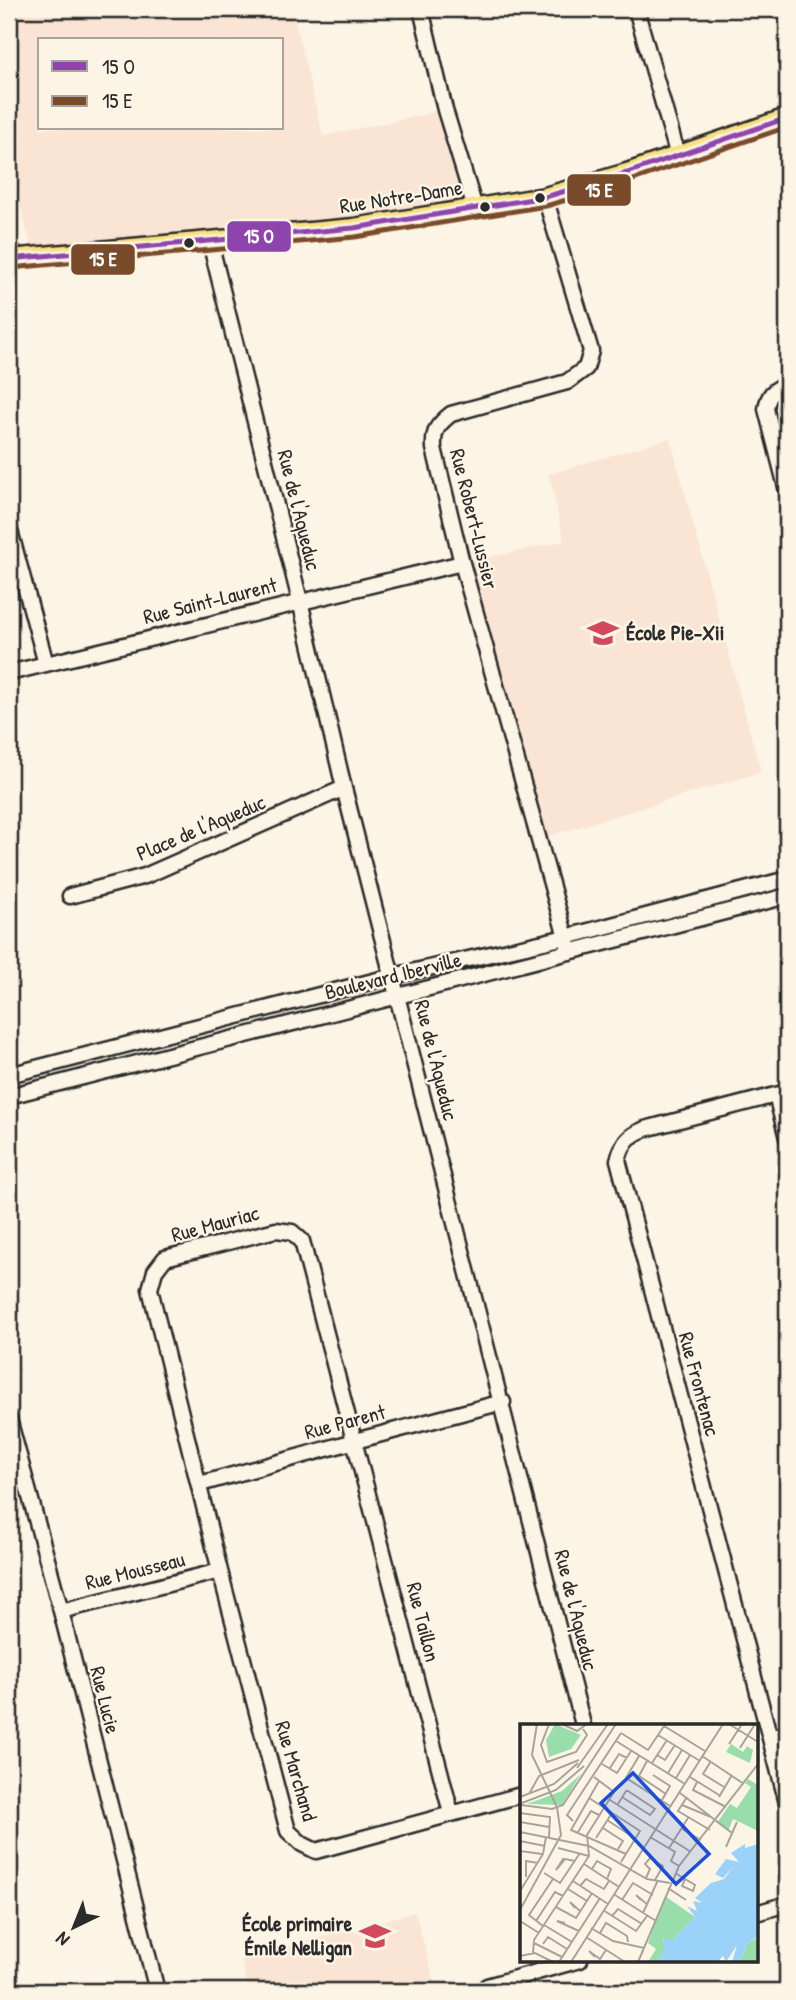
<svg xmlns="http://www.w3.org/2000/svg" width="796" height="2000" viewBox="0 0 796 2000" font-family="'Patrick Hand',sans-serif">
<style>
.built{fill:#fae4d4;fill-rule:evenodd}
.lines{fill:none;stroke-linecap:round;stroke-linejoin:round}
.minor-casing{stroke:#2b2b2b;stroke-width:19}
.major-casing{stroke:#2b2b2b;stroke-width:23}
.minor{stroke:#fcf5e5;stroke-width:14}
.major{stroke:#f9e181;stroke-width:18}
.bus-1-casing{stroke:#fcf5e5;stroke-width:10}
.bus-2-casing{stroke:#fcf5e5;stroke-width:10}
.bus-1{stroke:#8e44ad;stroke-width:5}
.bus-2{stroke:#7a4b2a;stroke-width:5}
.bus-dot{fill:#2b2b2b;stroke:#fcf5e5;stroke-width:2.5}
.labels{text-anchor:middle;stroke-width:5;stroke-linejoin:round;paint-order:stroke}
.street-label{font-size:21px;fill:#2b2b2b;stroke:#fcf5e5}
.poi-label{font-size:21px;font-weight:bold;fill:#2b2b2b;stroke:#fcf5e5;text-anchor:start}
.inset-river{fill:none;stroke:#9bd2fa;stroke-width:3.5}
.inset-road{fill:none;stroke:#a8a49b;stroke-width:2}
.view{fill:#1d4ed8;fill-opacity:0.15;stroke:#1d4ed8;stroke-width:3.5}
.inset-edge{fill:none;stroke:#2b2b2b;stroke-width:3.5}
.line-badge{stroke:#fcf5e5;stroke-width:2.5}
.badge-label{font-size:19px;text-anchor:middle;font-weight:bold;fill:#fff}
</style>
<rect width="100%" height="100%" fill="#fcf5e5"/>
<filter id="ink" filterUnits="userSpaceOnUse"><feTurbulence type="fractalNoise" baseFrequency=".0143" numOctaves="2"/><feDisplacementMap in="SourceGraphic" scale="14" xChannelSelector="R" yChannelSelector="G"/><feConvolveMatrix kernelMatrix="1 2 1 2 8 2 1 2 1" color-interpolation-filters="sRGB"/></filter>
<g filter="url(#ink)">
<!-- built -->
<path class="built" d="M9 9H292L323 136 445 110 475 208 34 257 9 164ZM40 40H282V128H40Z
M670 438 761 772 539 839 462 563 564 541 549 474Z
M415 1912 437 1991H249L241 1959Z"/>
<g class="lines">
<!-- minor casing -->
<g class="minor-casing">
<path id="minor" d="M421 9 445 110 475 208
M636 9 678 156
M545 197 591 351 586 368 567 382 451 414C437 425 433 431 434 448L462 563 570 952
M210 242 300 601 344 788 583 1725
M787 385C773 389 768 395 766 409L787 491
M9 527 46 664
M9 673 462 563
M70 896 145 876 344 788
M9 1075 393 976 566 937 787 879
M787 1092 645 1129C628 1136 623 1142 618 1160L787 1803
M776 1095 787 1138
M9 1096 787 896
M9 1419 61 1611 157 1991
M200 1484 355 1441 503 1402
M61 1611 220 1571
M770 1738 787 1733
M451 1813 302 1241 292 1232 276 1230 165 1258 155 1271 150 1289 220 1571 288 1831 302 1844 316 1851 521 1795
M756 1913 787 1904
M482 1991 487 1986 580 1960"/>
</g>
<!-- major casing -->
<g class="major-casing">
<path id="major" d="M9 259 354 228 545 197 627 173 787 118"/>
</g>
<!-- minor -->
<use href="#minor" class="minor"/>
<!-- major -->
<use href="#major" class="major"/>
<!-- bus-1 casing -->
<g class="bus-1-casing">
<path id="bus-1" d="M9 259 354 228 545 197 627 173 787 118"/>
</g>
<!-- bus-2 casing -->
<g class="bus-2-casing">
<path id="bus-2" d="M10 268 355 237 546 206 630 181 787 127"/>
</g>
<!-- bus-1 -->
<use href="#bus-1" class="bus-1"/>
<!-- bus-2 -->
<use href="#bus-2" class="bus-2"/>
</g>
</g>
<!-- icons -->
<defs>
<g id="school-bare" transform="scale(2.415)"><path d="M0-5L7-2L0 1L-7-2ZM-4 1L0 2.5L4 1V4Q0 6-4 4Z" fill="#d1495b" stroke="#fcf5e5" stroke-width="2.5" paint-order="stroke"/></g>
</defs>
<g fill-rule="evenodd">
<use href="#school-bare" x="603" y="633"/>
<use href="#school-bare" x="375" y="1936"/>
</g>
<!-- markers -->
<g class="bus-dot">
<circle cx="540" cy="198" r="6"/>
<circle cx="485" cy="207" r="6"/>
<circle cx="189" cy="243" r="6"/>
</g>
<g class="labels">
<!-- street labels -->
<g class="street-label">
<text transform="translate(401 197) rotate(-9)" y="7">Rue Notre-Dame</text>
<text transform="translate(299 510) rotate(76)" y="7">Rue de l'Aqueduc</text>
<text transform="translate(474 519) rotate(76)" y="7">Rue Robert-Lussier</text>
<text transform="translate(210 601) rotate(-14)" y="7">Rue Saint-Laurent</text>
<text transform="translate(201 828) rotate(-23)" y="7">Place de l'Aqueduc</text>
<text transform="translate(393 976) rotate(-14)" y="7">Boulevard Iberville</text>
<text transform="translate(436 1060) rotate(76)" y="7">Rue de l'Aqueduc</text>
<text transform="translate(215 1224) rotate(-15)" y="7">Rue Mauriac</text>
<text transform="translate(699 1384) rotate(75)" y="7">Rue Frontenac</text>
<text transform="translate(345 1422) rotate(-15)" y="7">Rue Parent</text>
<text transform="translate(135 1571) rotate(-14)" y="7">Rue Mousseau</text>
<text transform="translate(576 1610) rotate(76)" y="7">Rue de l'Aqueduc</text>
<text transform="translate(423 1622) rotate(76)" y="7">Rue Taillon</text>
<text transform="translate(105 1700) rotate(76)" y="7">Rue Lucie</text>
<text transform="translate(296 1771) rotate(74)" y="7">Rue Marchand</text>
</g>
<!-- poi labels -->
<g class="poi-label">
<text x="626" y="640">École Pie-Xii</text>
<text x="352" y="1931" text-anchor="end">École primaire<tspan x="352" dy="24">Émile Nelligan</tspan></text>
</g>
</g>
<!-- overview -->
<g transform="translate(520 1724)">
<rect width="238" height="238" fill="#fcf5e5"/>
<path d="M35 0 61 11 51 25 29 33 26 16ZM211 20 223 28 227 22 233 26 230 39 206 28ZM61 50 42 81 7 80 42 67ZM228 55 238 61V107L213 95 208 107 197 99 210 80 217 84 231 63 225 59ZM145 172 175 193 153 216H143L146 225 136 238H128L136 225 128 219ZM238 213V238H220L227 220Z" fill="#99deaa"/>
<path d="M225 120V124L238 120V212L227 220 220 238H212L217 221 206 238 203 232 197 238H136L146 225 143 215 153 216 175 193 167 182 177 187 173 177 182 179 175 174 191 159 204 155 213 143 203 154 195 150 206 135 219 138 211 129Z" fill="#9bd2fa"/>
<path class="inset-river" d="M143 238 147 218 149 238"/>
<path class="inset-road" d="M29 0 21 21 27 38 56 28 67 11 63 5M42 0 57 7 67 0M209 0 238 18M0 7V29M101 9 128 26 144 2 185 27M138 11 180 37M96 17 165 60M209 20 222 0M220 24 235 0M137 31 145 36 155 21M119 32 106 54 150 82M182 32 224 60M127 37 119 52 146 70M191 37 183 50 204 63M132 39 147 16M82 40 97 49 111 27M57 44 88 0M90 44 99 30 107 34M148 49 162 26M133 51 150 62 142 76M170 53 199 71M156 54 170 31M79 57 51 106 106 130M177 58 173 66 206 83M160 69 212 109M9 70 19 52 59 36M0 73 34 60 58 39M167 73 158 87 190 106M199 73 212 51M69 74 120 107 101 138M90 76 171 128M2 79 36 66 64 42M98 80 106 67H108L135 85 130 91 102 73M1 81 32 85 43 81 96 0M162 81 191 93M0 89 30 93 29 113M87 96 116 115M53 97 47 91 101 9M0 98 29 103M83 104 103 117 98 125M162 105 181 116M0 108 69 122 127 155 150 159M58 108 71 87 79 91M130 113 155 128 151 137 159 142M76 114 92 89M0 117 25 122M206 123 217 98M38 124 69 132M149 124 168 94M0 127 22 130M45 135 36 146 43 135H45L55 137M64 140 99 163M72 145 77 137 91 145 87 155M24 149 40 159 60 129M155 149 175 161 173 167 162 162 165 155M6 153V137L18 139M126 154 130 145 125 140 130 134 143 142 135 156M53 157 88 180M60 162 66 155 84 165 89 157M148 164 166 176M48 165 67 177M0 167 23 130 26 113M95 171 136 197M102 176 113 159 133 171M121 176 116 171 128 181M36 183 56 194 72 169M55 184 50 178 60 187M0 186 41 111 37 83 12 31 17 0M83 186 116 207 127 192M123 189 138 156M92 192 98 185 122 200M0 197 19 209M16 197 35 168 43 172M45 199 37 197 59 207M24 201 52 218M23 202 9 191 33 155M71 204 93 217 124 224M80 209 86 199 107 212 108 218M66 213 105 238M14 219 42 233M23 220 28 213 47 225M13 229 14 216 69 132 67 111 94 68 74 53M0 232 15 229 33 238M75 233 69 227 80 235 86 226M39 238 80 174M51 238 203 0M118 238 159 142 238 40"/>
<path class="view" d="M113 49 189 130 156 160 81 79Z"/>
<rect width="238" height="238" class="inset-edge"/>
</g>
<g class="line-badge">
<rect x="566" y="173" width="66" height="34" rx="7" fill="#7a4b2a"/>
<rect x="226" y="220" width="66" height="33" rx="7" fill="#8e44ad"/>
<rect x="70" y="243" width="66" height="33" rx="7" fill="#7a4b2a"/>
</g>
<g class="badge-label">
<text x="599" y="197">15 E</text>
<text x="259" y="243">15 O</text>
<text x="103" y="266">15 E</text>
</g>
<!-- margin -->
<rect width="796" height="2000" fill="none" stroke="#fcf5e5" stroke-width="35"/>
<rect x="18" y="18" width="761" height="1965" fill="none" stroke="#2b2b2b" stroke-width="2.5" filter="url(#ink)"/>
<!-- legend -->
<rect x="38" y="38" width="245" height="91" fill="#fcf5e5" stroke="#a8a49b" stroke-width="2"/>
<rect x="52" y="61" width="35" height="10" fill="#8e44ad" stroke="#a8a49b" stroke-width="2"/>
<text x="102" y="74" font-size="21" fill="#2b2b2b">15 O</text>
<rect x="52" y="96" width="35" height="10" fill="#7a4b2a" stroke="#a8a49b" stroke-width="2"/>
<text x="102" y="108" font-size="21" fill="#2b2b2b">15 E</text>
<!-- north arrow -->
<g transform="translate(74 1927) rotate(223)" stroke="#fcf5e5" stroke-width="5" paint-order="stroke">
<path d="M0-5L12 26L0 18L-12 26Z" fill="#2b2b2b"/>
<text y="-10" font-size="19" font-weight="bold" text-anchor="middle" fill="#2b2b2b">N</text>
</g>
</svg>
